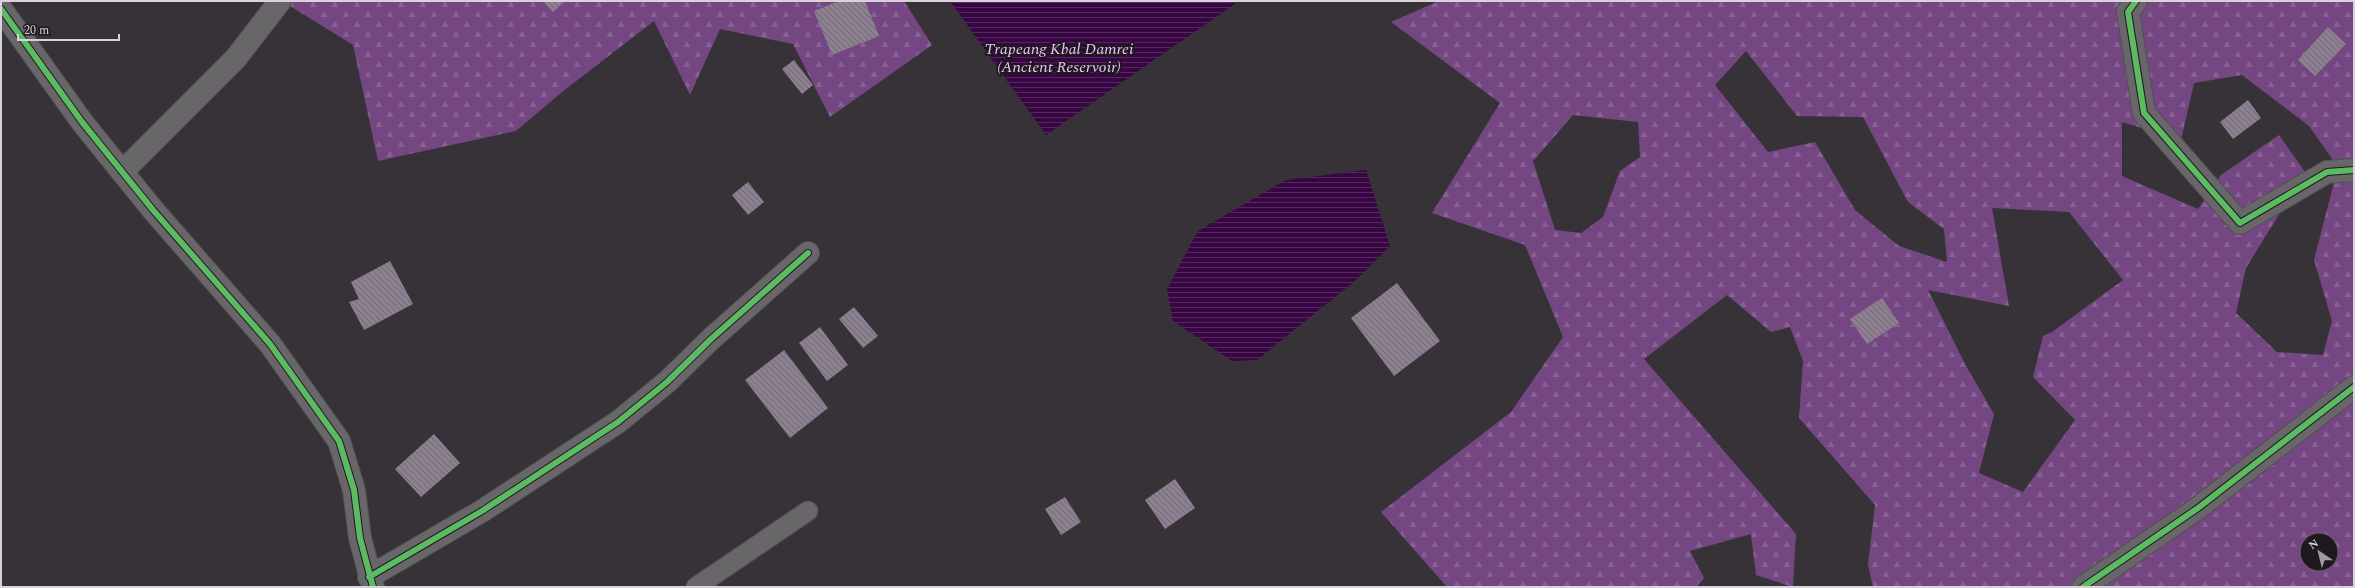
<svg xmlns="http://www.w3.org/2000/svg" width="2355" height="588" viewBox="0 0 2355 588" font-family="Spectral,serif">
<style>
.forest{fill:url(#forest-firs);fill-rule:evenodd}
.water{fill:url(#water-rules)}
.building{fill:url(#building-back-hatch)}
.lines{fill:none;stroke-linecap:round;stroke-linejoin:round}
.lane-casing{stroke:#534f54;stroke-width:21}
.street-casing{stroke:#534f54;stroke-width:24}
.lane{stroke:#69666a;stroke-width:19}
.street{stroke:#69666a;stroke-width:22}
.cycleway-casing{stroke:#1d191e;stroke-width:8}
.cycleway{stroke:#5cba63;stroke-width:6}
.labels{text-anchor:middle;stroke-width:4;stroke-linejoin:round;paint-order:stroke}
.water-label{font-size:16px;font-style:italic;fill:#ecc2f9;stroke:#1d191e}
</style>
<defs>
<pattern id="forest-firs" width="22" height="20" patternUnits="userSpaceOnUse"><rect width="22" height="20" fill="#744782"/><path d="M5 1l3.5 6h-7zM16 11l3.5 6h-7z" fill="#876193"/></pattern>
<pattern id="water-rules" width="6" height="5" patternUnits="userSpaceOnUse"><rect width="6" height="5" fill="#370643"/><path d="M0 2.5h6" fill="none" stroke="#53295e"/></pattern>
<pattern id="building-back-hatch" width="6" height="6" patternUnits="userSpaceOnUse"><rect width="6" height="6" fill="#8c8090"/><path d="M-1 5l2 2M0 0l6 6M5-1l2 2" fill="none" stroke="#726974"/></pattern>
</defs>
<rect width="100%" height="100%" fill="#373238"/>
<!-- forest -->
<path class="forest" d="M282 1H904L932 45 830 117 793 44 720 29 690 95 654 21 562 92 516 131 378 161 353 45Z
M1439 1H2354V587H1873L1868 565 1875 505 1799 418 1803 361 1790 327 1771 332 1727 295 1644 359 1796 534 1793 587 1756 575 1751 534 1690 551 1704 578 1696 587H1447L1381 512 1511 412 1563 337 1525 245 1432 213 1500 103 1391 22ZM1746 51 1797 116 1863 117 1908 202 1944 229 1947 262 1899 246 1855 210 1815 142 1768 152 1715 85ZM2242 75 2309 126 2338 167 2314 260 2332 321 2323 355 2277 352 2236 313 2246 268 2305 172 2279 135 2221 175 2198 209 2122 176V122L2181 140 2194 83ZM1573 115 1638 122 1640 157 1620 171 1603 217 1581 233 1555 230 1533 161ZM1992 208 2069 212 2123 280 2052 332 2043 336 2033 377 2075 420 2023 492 1979 473 1994 414 1965 364 1928 290 2009 306ZM2307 540H2331V564H2307Z"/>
<!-- water -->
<path class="water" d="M950 1H1239L1046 135Z
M1366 170 1390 246 1356 280 1257 360 1232 361 1173 321 1167 289 1198 231 1286 180Z"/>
<!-- building -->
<path class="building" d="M543 1H565L553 12Z
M839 1H865L879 36 832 55 814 11Z
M2328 27 2346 44 2315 76 2298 60Z
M794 60 813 85 802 94 782 69Z
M2248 100 2261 118 2233 139 2220 122Z
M748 182 764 202 748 215 732 195Z
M390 261 413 304 364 330 349 302 359 299 351 282Z
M1397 283 1440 341 1394 376 1351 318Z
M1882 298 1899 323 1867 344 1850 319Z
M854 307 878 336 863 348 839 319Z
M820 327 848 365 827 381 799 343Z
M784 350 828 408 790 438 745 380Z
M434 434 460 463 421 497 395 469Z
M1175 479 1195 508 1165 529 1145 500Z
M1065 497 1081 522 1061 535 1045 509Z"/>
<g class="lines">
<!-- lane casing -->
<g class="lane-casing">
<path id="lane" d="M696 587 808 511"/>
</g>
<!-- street casing -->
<g class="street-casing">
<path id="street" d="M2136 1 2128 12 2144 113 2240 223 2327 172 2354 170
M1 9 82 122 153 210 270 344 339 441 354 490 360 538 373 587
M122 172 236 58 280 1
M369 577 482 511 618 422 667 382 711 339 808 253
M2083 587 2198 508 2354 387"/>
</g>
<!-- lane -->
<use href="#lane" class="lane"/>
<!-- street -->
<use href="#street" class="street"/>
<!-- cycleway casing -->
<g class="cycleway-casing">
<path id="cycleway" d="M2136 1 2128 12 2144 113 2240 223 2327 172 2354 170
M1 9 82 122 153 210 270 344 339 441 354 490 360 538 373 587
M369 577 482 511 618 422 667 382 711 339 808 253
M2083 587 2198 508 2354 387"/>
</g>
<!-- cycleway -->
<use href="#cycleway" class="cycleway"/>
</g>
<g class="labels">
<!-- water labels -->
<g class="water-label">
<text x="1059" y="54">Trapeang Kbal Damrei<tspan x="1059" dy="18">(Ancient Reservoir)</tspan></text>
</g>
</g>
<!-- border -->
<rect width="2355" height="588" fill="none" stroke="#d8d2da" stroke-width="4"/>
<!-- north arrow -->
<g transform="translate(2319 552) rotate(325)"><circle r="19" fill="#1d191e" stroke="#686369"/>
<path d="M0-3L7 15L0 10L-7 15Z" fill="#a09aa1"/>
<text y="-6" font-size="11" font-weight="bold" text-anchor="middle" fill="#d8d2da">N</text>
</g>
<!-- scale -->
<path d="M18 34v6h101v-6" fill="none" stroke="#d8d2da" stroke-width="2"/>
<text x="24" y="34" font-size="12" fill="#d8d2da" stroke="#1d191e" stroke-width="3" paint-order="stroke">20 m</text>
</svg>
